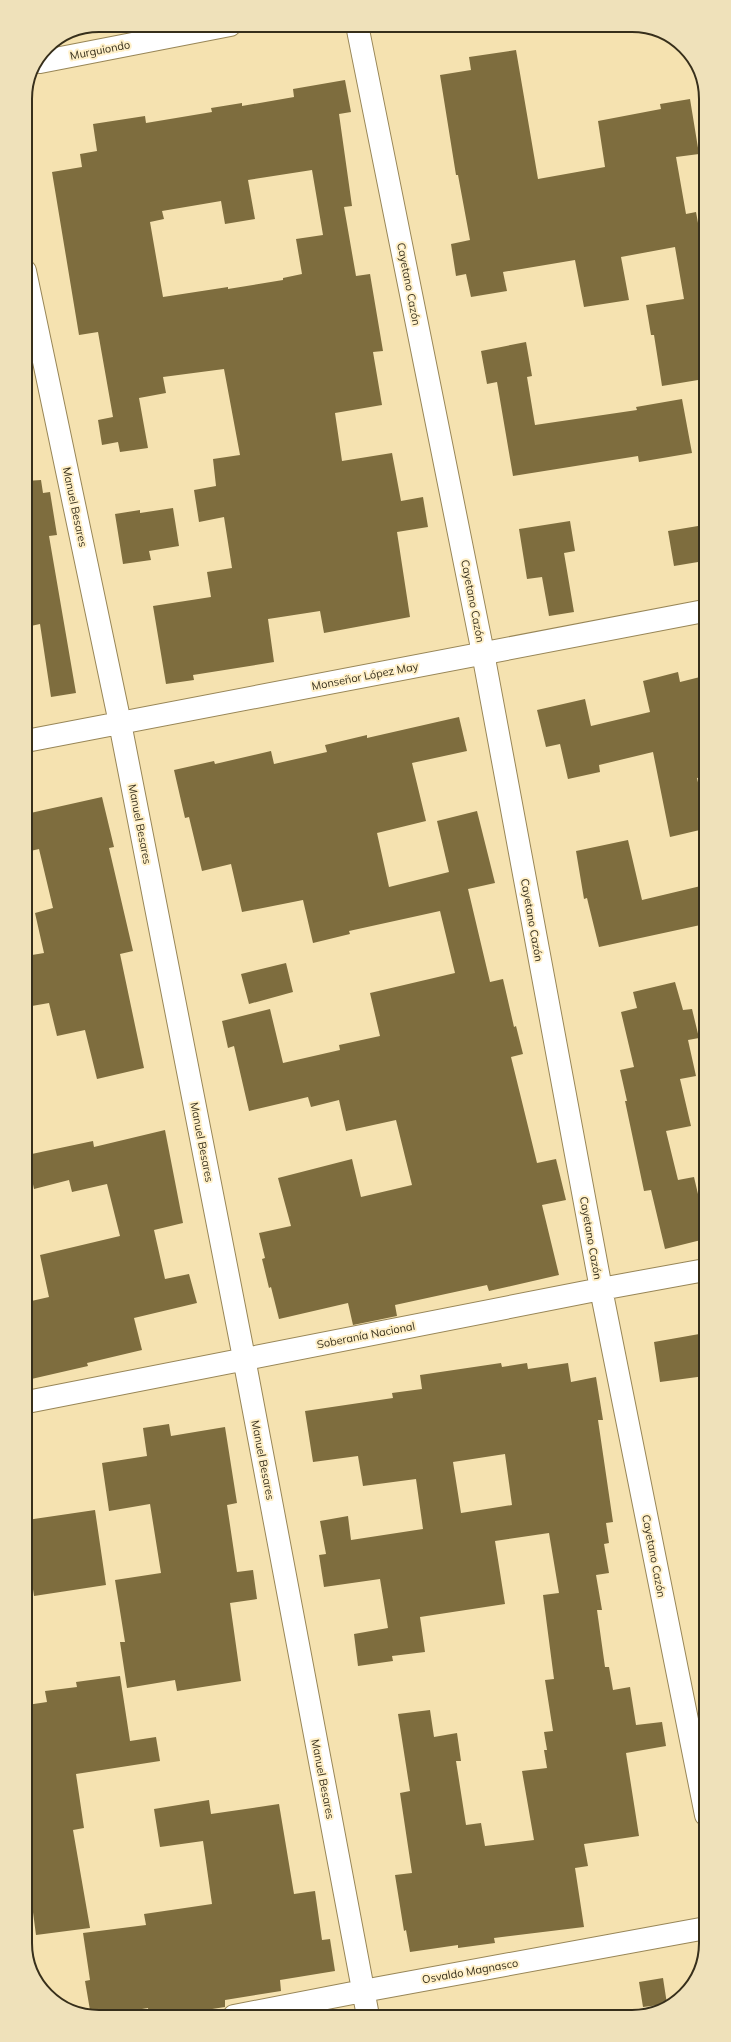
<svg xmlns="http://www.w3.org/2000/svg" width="731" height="2042" viewBox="0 0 731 2042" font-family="Mulish,sans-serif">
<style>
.building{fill:#7e6d3e;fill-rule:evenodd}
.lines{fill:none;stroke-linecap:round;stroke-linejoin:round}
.minor-casing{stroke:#988657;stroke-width:24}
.minor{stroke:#fff;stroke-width:22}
.labels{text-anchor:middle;stroke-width:4;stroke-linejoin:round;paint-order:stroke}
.street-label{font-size:11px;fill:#372f1b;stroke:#fff0c8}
.rim{fill:none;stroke:#372f1b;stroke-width:2}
</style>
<rect width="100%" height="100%" fill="#f5e2b0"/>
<!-- building -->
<path class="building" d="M516 50 538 179 605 167 598 121 661 109 660 104 690 99 699 154 676 157 686 214 696 212 704 256V379L662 386 654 335H651L646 305 684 299 675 247 621 257 629 300 584 307 575 260 503 272 507 291 471 297 466 274 456 276 451 244 470 240 458 175H456L440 75 471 70 469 57Z
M345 80 351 112 339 114 352 206 344 207 356 276 370 274 383 351 373 352 382 405 335 413 342 461 392 453 401 501 423 497 428 527 397 532 410 617 324 633 320 611 268 619 274 662 193 675 194 680 166 684 153 606 211 597 207 572 232 568 224 517 199 522 194 490 216 486 213 459 240 455 224 369 163 377 166 393 139 398 148 448 120 452 118 442 102 445 98 420 113 417 98 332 79 335 52 172 82 167 80 154 97 151 93 124 145 116 146 123 212 112 211 108 242 103V106L294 97 293 89ZM312 170 323 235 296 239 302 274 283 278V280L228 289V287L163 297 150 222 164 219 162 211 221 201 225 224 255 219 248 180Z
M526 342 532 376 527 377 535 425 637 410 636 407 682 399 692 453 639 462 638 456 513 476 497 382 487 384 481 351Z
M41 480 43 493 50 492 57 535 49 536 76 693 51 697 40 624 26 627V481Z
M173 508 179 546 149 551 151 560 123 564 115 514 140 510V513Z
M570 521 575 551 564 553 574 612 549 616 542 577 527 579 519 529Z
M704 525V561L674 566 668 531Z
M678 672 680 682 704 676V777L697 778 704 809V829L670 837 653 752 599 765 600 772 568 779 560 744 546 747 537 710 585 699 591 726 650 712 643 681Z
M459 717 467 751 412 763 426 821 377 833 389 887 449 872 437 821 477 811 495 883 468 889 490 982 503 979 514 1027 516 1026 523 1054 511 1057 537 1163 556 1159 566 1200 542 1205 559 1275 489 1291 487 1285 395 1305 397 1316 353 1325 348 1303 279 1319 271 1287 269 1288 262 1259 265 1258 259 1233 291 1226 278 1178 352 1159 361 1197 412 1185 396 1120 346 1131 339 1100 311 1107 308 1097 249 1111 234 1046 228 1048 222 1021 270 1009 283 1063 340 1050 339 1045 380 1036 370 993 455 973 440 911 349 931 350 934 313 943 303 900 242 912 231 864 202 871 189 817 185 818 174 770 214 761 215 764 271 751 274 764 327 752 325 745 367 735V738Z
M102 797 114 847 109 848 133 951 120 954 144 1068 97 1079 85 1030 57 1036 49 1003 26 1007V956L44 953 35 913 53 908 39 849 26 852V814Z
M628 840 642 900 705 885V924L599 947 587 898 584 899 576 851Z
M286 963 293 992 249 1004 241 974Z
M675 982 683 1010 692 1009 699 1038 688 1040 696 1076 680 1079 691 1126 666 1131 678 1180 694 1177 705 1224V1239L665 1249 651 1190 644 1191 625 1101H627L620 1070 634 1067 621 1012 637 1008 633 992Z
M165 1130 183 1223 154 1230 165 1279 189 1274 197 1303 134 1318 142 1350 87 1363 88 1366 27 1380V1302L49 1297 40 1255 120 1236 107 1184 72 1192 69 1180 34 1189 27 1155 93 1141 94 1147Z
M705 1333V1376L660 1382 654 1342Z
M501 1363 502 1367 527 1363 528 1369 568 1363 571 1382 596 1377 603 1420H598L613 1522 606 1523 609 1543 604 1544 609 1573 596 1575 602 1610H597L605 1667H609L613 1690 630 1687 636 1725 662 1722 666 1746 626 1753 639 1836 584 1844 588 1866 575 1868 584 1927 494 1938 495 1943 458 1948V1945L410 1952 406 1930 404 1931 395 1875 412 1873 400 1793 410 1791 398 1714 430 1710 434 1737 457 1733 461 1761H456L466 1825 481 1823 485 1846 534 1840 522 1771 547 1768 544 1750H547L544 1732 553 1731 545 1680 554 1679 543 1595 559 1593 549 1533 495 1541 505 1604 420 1617 425 1652 392 1656 393 1661 358 1666 354 1634 388 1628 380 1579 324 1587 319 1555 326 1554 320 1521 348 1516 351 1540 423 1529 416 1479 363 1486 358 1456 313 1462 305 1411 393 1398 392 1393 422 1389 420 1375ZM505 1454 512 1505 461 1513 453 1462Z
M169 1424 171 1436 225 1427 237 1503 227 1505 237 1572 253 1570 257 1599 230 1603 241 1681 177 1691 175 1680 127 1688 120 1642H125L115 1580 161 1573 150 1504 109 1511 102 1463 147 1456 143 1428Z
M95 1510 106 1585 34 1596 27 1549V1520Z
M120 1676 130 1741 156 1737 160 1761 76 1774 84 1828 73 1830 90 1928 36 1935 31 1897H27V1871L32 1870 27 1841V1705L47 1702 45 1691 77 1687 76 1682Z
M209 1800 211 1814 279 1804 294 1894 315 1891 322 1940 330 1939 335 1971 280 1980 281 1991 225 2000V2007L161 2017H149L148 2008 94 2017 91 2016 85 1981 90 1980 83 1933 146 1925 144 1914 212 1904 203 1841 160 1847 154 1809Z
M663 1978 667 2004 643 2007 639 1982Z"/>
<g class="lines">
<!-- minor casing -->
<g class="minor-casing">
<path id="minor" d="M357 25 483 653 601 1289 706 1815
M40 62 230 25
M25 271 120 723 244 1358 368 2016
M26 741 704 611
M27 1402 601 1289 705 1270
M234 2016 363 1991 706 1928"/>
</g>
<!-- minor -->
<use href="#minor" class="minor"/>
</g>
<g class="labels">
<!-- street labels -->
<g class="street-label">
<text transform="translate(100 50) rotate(-11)" y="4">Murguiondo</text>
<text transform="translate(409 284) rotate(79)" y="4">Cayetano Cazón</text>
<text transform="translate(75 507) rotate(78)" y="4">Manuel Besares</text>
<text transform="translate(473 601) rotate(79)" y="4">Cayetano Cazón</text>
<text transform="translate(365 676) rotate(-11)" y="4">Monseñor López May</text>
<text transform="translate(140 824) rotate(79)" y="4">Manuel Besares</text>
<text transform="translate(532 920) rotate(80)" y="4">Cayetano Cazón</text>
<text transform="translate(202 1142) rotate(79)" y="4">Manuel Besares</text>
<text transform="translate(591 1238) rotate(80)" y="4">Cayetano Cazón</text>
<text transform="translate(366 1335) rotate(-11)" y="4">Soberanía Nacional</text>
<text transform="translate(263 1460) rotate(79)" y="4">Manuel Besares</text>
<text transform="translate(654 1556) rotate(79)" y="4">Cayetano Cazón</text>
<text transform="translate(323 1779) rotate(79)" y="4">Manuel Besares</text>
<text transform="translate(470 1971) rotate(-10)" y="4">Osvaldo Magnasco</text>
</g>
</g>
<!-- crop -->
<path d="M0 0H731V2042H0ZM99 32H632A67 67 0 0 1 699 99V1943A67 67 0 0 1 632 2010H99A67 67 0 0 1 32 1943V99A67 67 0 0 1 99 32Z" fill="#efe1ba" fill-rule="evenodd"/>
<path class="rim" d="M99 32H632A67 67 0 0 1 699 99V1943A67 67 0 0 1 632 2010H99A67 67 0 0 1 32 1943V99A67 67 0 0 1 99 32Z"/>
</svg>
